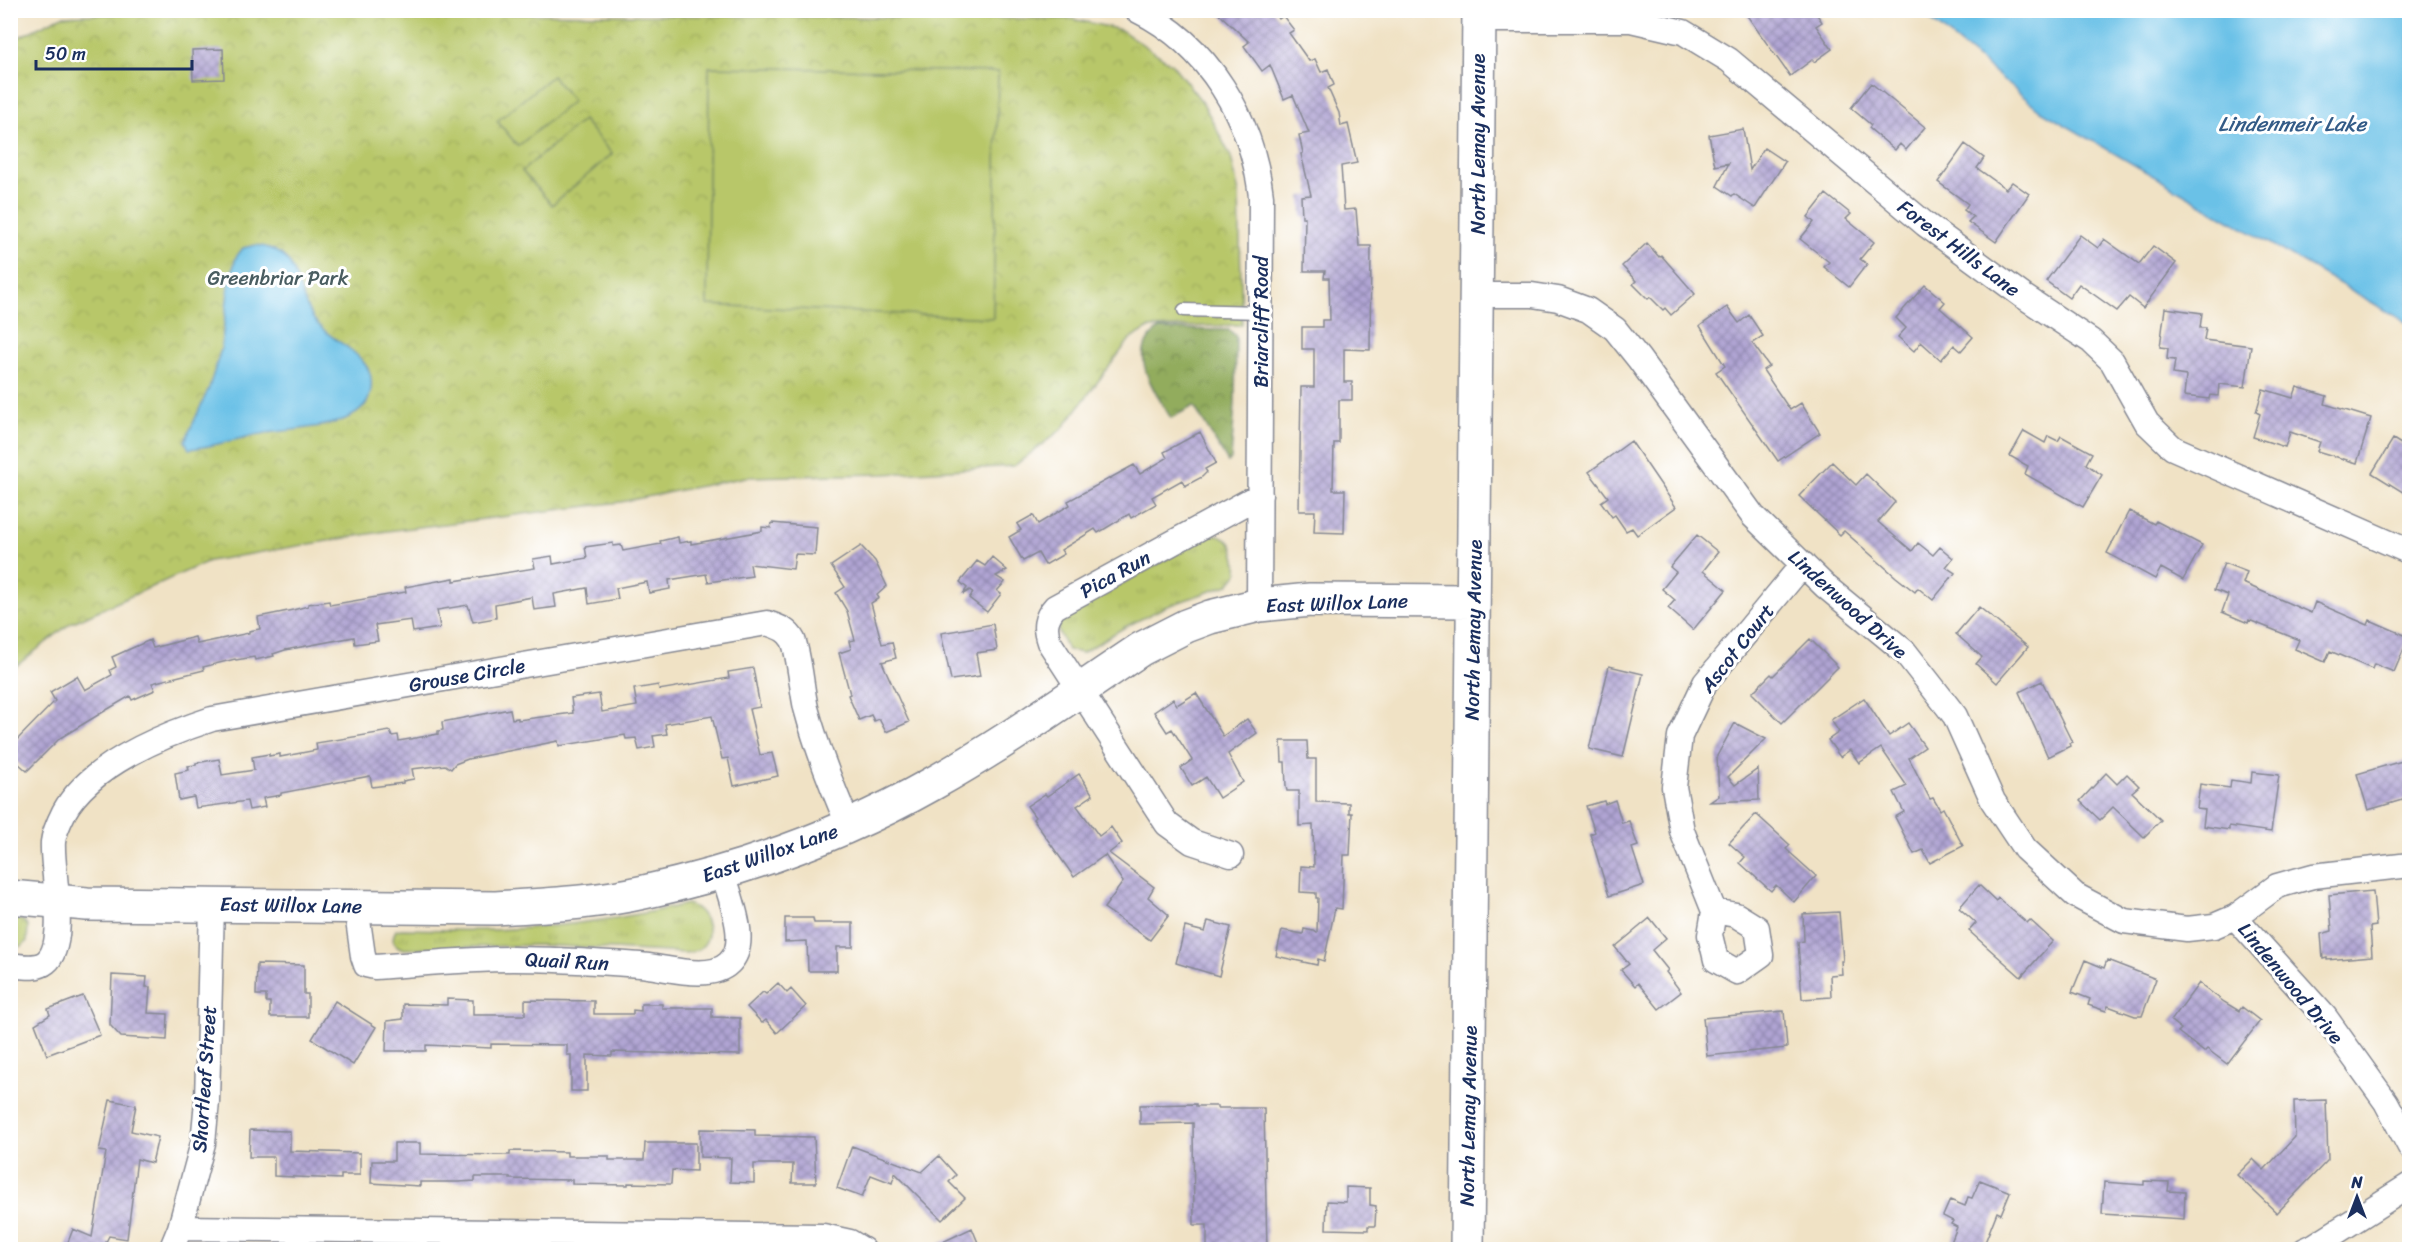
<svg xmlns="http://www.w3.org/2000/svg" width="2420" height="1260" viewBox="0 0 2420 1260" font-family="Sriracha,sans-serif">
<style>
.grass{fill:url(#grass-tufts);stroke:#6a7b64;stroke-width:1.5}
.forest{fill:url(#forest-crowns);stroke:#566e5e;stroke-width:1.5}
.park{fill:url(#park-crowns);stroke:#6a7b64;stroke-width:1.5}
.pitch{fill:#b8c769;stroke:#6a7b64;stroke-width:1.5}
.water{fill:#6ac1e7;stroke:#4278a2;stroke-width:1.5}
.building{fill:url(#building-cross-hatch)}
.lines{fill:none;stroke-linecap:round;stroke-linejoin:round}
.service-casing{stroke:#868892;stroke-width:15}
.minor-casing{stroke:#868892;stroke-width:27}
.secondary-casing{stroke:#868892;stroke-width:36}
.service{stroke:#fff;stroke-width:12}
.minor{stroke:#fff;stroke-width:24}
.secondary{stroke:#fff;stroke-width:33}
.labels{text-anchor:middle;stroke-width:6;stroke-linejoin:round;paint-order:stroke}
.street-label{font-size:20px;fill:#1b2f5e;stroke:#fff}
.park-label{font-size:20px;fill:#4a5d61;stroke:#fff}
.water-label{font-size:21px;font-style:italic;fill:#335b87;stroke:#fff}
</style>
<defs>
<pattern id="grass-tufts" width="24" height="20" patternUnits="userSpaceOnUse" patternTransform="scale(1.5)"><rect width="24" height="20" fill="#b8c769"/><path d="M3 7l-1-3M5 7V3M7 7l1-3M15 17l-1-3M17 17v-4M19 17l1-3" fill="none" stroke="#9eab5d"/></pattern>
<pattern id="forest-crowns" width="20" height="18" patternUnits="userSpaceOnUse" patternTransform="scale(1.5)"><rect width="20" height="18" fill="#92ac5d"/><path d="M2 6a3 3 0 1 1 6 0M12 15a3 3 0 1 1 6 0" fill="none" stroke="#768c50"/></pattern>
<pattern id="park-crowns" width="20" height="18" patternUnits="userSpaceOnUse" patternTransform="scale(1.5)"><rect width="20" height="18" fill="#b8c769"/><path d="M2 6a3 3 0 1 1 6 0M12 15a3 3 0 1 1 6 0" fill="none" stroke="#9eab5d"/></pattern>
<pattern id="building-cross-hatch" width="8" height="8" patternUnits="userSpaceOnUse" patternTransform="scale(1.5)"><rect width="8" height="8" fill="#b0a4d3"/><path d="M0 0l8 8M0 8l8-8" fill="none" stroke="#8e86ae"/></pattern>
</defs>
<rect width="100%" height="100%" fill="#fff"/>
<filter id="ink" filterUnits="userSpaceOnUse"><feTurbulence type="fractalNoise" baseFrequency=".0167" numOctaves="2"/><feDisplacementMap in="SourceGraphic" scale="12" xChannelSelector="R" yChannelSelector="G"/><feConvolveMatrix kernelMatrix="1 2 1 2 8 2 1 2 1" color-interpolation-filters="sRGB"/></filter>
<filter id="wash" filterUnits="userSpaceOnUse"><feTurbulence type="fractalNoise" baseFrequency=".008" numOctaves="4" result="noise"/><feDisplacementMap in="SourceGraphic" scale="24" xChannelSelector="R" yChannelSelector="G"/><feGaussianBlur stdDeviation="1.35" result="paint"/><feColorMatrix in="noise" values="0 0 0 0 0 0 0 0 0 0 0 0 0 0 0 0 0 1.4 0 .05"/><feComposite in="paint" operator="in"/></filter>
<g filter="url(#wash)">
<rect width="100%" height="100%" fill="#f0e2c5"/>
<!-- grass -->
<path class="grass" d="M1213 534C1234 536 1236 555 1238 573L1228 585 1165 607 1125 627 1082 653 1068 650 1058 631V626L1067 613Z
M687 904C706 908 717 937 699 949 695 952 690 952 685 953L540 945 404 949C394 946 390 940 396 930L401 929C432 929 463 931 494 930 559 927 624 919 687 904Z
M11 917 24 921 28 926 27 941 22 946 11 947Z"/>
<!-- forest -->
<path class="forest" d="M1159 329 1229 330 1236 336 1235 404 1231 459 1228 462 1194 406 1171 418C1155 392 1125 352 1159 329Z"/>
<!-- park -->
<path class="park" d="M177 11 1073 19 1121 30 1172 64 1203 103 1231 157 1239 193 1242 325 1149 328 1130 339 1062 429 1014 466 884 474 746 477 621 502 387 531 209 561 71 623 11 670V41L62 16Z"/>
<!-- pitch -->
<path class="pitch" d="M709 67 998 72 993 318 707 305Z
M552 76 573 101 518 146 497 121Z
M583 120 612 154 552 205 522 171Z"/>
<!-- water -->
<path class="water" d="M1920 11H2409V324L2041 111Z
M256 245C302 251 292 286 313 318 327 339 354 346 367 367 372 374 372 386 370 394 363 430 290 428 261 434 237 438 213 447 189 449L185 441 209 388 221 349 229 284 236 257 243 248Z"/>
<g id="blocks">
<!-- building -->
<path class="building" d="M1215 10H1273L1279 19 1283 16 1294 30 1289 33 1309 61 1315 59 1321 72 1328 69 1334 85 1328 88 1339 113 1341 126 1348 124 1357 163 1341 166 1344 210 1356 209 1359 246H1371L1370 350 1344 349V382H1352V400H1339V443H1334L1333 490H1345L1344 533 1314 532 1315 511H1299L1301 387H1314V349H1302V327H1322V320H1330L1329 278H1324L1325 271H1304L1305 217H1302L1301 196 1311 195 1301 154 1303 153 1299 135 1309 133 1293 95 1284 99 1270 65 1262 71 1244 46 1249 42Z
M1743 10H1814L1822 22 1816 26 1832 49 1814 62 1812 60 1790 76Z
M223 49 224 79 193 80 192 50Z
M1871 83 1925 127 1906 150 1900 144 1895 150 1869 128 1871 125 1851 108Z
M1743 129 1750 170 1764 148 1785 162 1755 208 1734 194 1732 196 1717 186 1729 163 1715 166 1709 135Z
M1965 144 1984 158 1977 168 2006 189 2012 182 2029 194 1996 242 1968 222 1973 217 1964 210 1968 204 1938 182Z
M1826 194 1851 214 1846 219 1874 242 1860 259 1867 264 1849 287 1824 267 1829 262 1800 239 1814 222 1808 217Z
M2080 235 2098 248 2104 239 2139 264 2153 246 2176 263 2143 308 2129 297 2117 311 2079 284 2069 298 2046 281Z
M1647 243 1659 257 1661 255 1695 294 1671 315 1665 308 1663 310 1650 297 1648 299 1633 284 1636 281 1622 266Z
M1925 285 1945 302 1940 308 1973 337 1961 351 1954 345 1941 360 1921 342 1914 351 1898 337 1906 328 1896 318Z
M1727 307 1739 323 1749 315 1763 336 1752 343 1769 366 1763 370 1790 410 1801 403 1820 433 1778 461 1716 372 1725 366 1700 326Z
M2165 308 2202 313 2200 328H2206L2204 340 2251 346 2245 387 2219 384 2218 396 2210 395 2209 399 2184 396 2186 376 2173 374 2175 360 2167 359 2168 348 2160 347Z
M2297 387 2327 396 2325 404 2371 418 2357 463 2317 451 2320 442 2290 432 2285 447 2253 437 2260 414 2256 412 2263 389 2293 398Z
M2024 431 2045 443 2048 436 2058 441 2061 436 2092 453 2086 464 2102 475 2083 507 2025 474 2028 466 2010 456Z
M1200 432 1216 463 1205 469 1207 472 1202 477 1185 486 1182 480 1152 497 1156 504 1131 518 1129 514 1098 533 1095 529 1061 550 1064 554 1045 565 1038 553 1023 561 1009 537 1021 530 1017 524 1033 515 1038 524 1070 505 1068 501 1134 465 1140 474 1167 458 1164 452Z
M2393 439 2409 449V496L2372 473Z
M1631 441 1676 507 1637 535 1632 528 1626 531 1615 515 1612 517 1601 502 1608 497 1589 472Z
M1832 462 1856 485 1866 474 1895 502 1878 522 1912 551 1918 543 1933 555 1940 547 1953 558 1946 567 1955 573 1933 600 1918 588 1915 592 1896 577 1844 531 1840 535 1799 496Z
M2129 511 2154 524 2156 521 2202 545 2183 580 2161 568 2155 579 2107 553Z
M772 523 817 527 815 555 795 554 793 569 750 564 752 576 708 582 706 574 669 580 670 589 649 593 647 582 616 588 618 599 589 604 587 588 554 594 556 607 534 610 532 597 495 604 496 618 473 622 468 605 437 610 440 628 413 632 411 620 375 625 378 641 355 644 354 637 285 650 273 654 274 656 255 660 254 657 236 660 235 659 203 667 204 670 152 683 155 690 132 700 130 696 98 715 60 738 27 771 10 756V747L55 701 50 692 77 676 85 690 112 675 110 670 116 667 112 657 150 640 153 648 195 637 197 644 249 633V631L260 629 258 617 293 610 308 606V604L329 601 330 605 406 592 405 587 454 578V581L535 568 533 559 552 556 553 564 587 558 585 547 613 543V546L621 545 623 551 661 544 660 541 678 537 679 543 691 541V544L762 531V527L771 528Z
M1697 535 1718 552 1703 571 1726 590 1693 630 1668 608 1675 600 1662 589 1676 572 1670 567Z
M861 546 875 561 887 586 877 595 879 598 871 603 882 644 892 642 896 658 882 662 909 722 886 732 879 719 874 721 871 715 859 720 848 695 850 694 839 653 851 649 849 641 855 640 847 611 836 593 845 587 831 566Z
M992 557 1007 570 996 576 1005 582 997 591 1001 594 987 612 969 598 973 593 970 590 963 594 967 588 960 582 977 561 985 566Z
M2224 563 2247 572 2243 583 2311 613 2315 602 2368 625 2370 620 2409 637 2394 672 2374 664 2372 669 2330 651 2325 662 2295 649 2299 640 2249 620 2248 623 2222 612 2228 595 2214 590Z
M1979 607 2028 647 1997 683 1976 664 1982 657 1956 634Z
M993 624 997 650 976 653 980 676 951 680 941 633Z
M1810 639 1838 667 1782 723 1752 693 1771 674 1773 676Z
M1609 666 1643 674 1623 757 1589 749Z
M753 668 760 707 749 709 760 755 772 753 778 776 734 786 728 758 722 759 712 716 665 724 667 734 653 736 655 747 639 750 636 738 626 739 625 735 559 746 558 741 468 759 455 764 451 769 445 765 412 769 414 779 403 781V783L372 787 370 776 281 793V795L263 798 265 807 249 810 247 801 196 808 194 797 179 800 175 773 189 770 188 766 196 765V763L219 759 222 775 254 770 252 757 269 754V756L280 754V757L317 750 316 743 390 731 392 736 398 735 399 741 438 734V731L443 730 442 722 510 709 512 719 518 718V720L573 713 571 698 599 694 602 712 637 706 634 689 658 685 659 690 729 678 728 672Z
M2042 681 2072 742 2069 743 2070 746 2048 757 2019 692Z
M1196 693 1223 736 1247 719 1257 733 1228 754 1243 782 1219 798 1206 777 1192 786 1181 768 1192 760 1172 729 1167 732 1154 712 1173 699 1177 705Z
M1864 698 1889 736 1908 723 1925 747 1909 758 1930 799 1933 798 1940 810 1943 808 1963 846 1930 863 1923 850 1914 854 1895 817 1904 812 1894 792 1907 786 1881 748 1859 763 1850 750 1840 757 1828 740 1839 732 1831 720Z
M1735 723 1766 739 1728 777 1735 785 1758 769 1759 800 1710 802 1719 796 1717 756Z
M1281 741H1307L1308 759H1316V802L1349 803V813H1352L1350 855H1344L1342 909 1335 908 1324 961 1318 959 1317 965 1276 956 1282 930 1303 934 1304 929 1317 932 1318 898H1316V893L1300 892 1301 866 1314 867 1313 825 1299 826V791H1287L1286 787 1285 762H1282Z
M2409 759V798L2368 810 2357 774Z
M2252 772 2279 775 2271 832 2229 826V830L2203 826 2205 810 2197 809 2200 784 2230 788 2231 780 2251 783Z
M2106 773 2117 784 2127 774 2139 786 2132 792 2161 820 2144 837 2113 807 2100 820 2080 801Z
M1079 774 1093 795 1077 806 1099 836 1111 827 1122 843 1109 853 1154 887 1148 897 1169 915 1150 940 1104 908 1123 882 1105 855 1074 877 1033 819 1035 817 1027 806 1045 794 1047 796Z
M1615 800 1622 823 1629 821 1638 846 1632 848 1644 885 1609 896 1590 834 1595 832 1586 806 1604 801 1605 804Z
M1756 814 1790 845 1786 849 1816 876 1794 902 1776 885 1771 891 1740 863 1745 857 1729 843Z
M1979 885 1996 901 1998 898 2027 923 2030 920 2053 941 2021 977 1969 931 1976 923 1959 908Z
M2373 891 2376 926 2370 927 2372 956 2327 960V958L2323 959 2321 934 2332 931 2329 895Z
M1839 912 1843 961H1841L1842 974 1830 975 1831 997 1802 999 1798 942 1804 941 1803 914Z
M785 918H813L814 923H853V947H837V971H808L807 941 785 942Z
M1650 918 1666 938 1652 950 1668 970 1666 972 1681 992 1659 1009 1638 983 1635 986 1621 970 1629 964 1615 947Z
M1208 921 1231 927 1219 976 1176 963 1185 927 1205 932Z
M2085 960 2104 968 2107 960 2156 979 2142 1016H2135L2108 1006 2106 1011 2088 1005 2090 999 2072 992Z
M257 964 304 965V994H308V1017H270V1002H266V995H256Z
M112 975 147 977 146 987H150L148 1013 168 1014 167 1040 121 1037 110 1025Z
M778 983 787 993 791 989 806 1006 777 1033 766 1020 762 1023 747 1007 763 992 766 994Z
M2199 983 2224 1002 2239 1011 2242 1007 2260 1021 2227 1064 2207 1049 2204 1052 2178 1032 2181 1029 2171 1021Z
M83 996 100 1035 47 1055 35 1024 50 1015 48 1009Z
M447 999 473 1000V1015H525V1000L594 1001V1014H633V1010L641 1011V1004H662V1008H712V1017L740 1018V1055L612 1052V1056L587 1055V1091H571V1055H567V1045L491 1044V1048L426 1045V1051H386L387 1021 403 1019V1004L447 1005Z
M335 1001 376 1027 353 1065 312 1039Z
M1784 1011 1787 1048 1707 1056 1703 1018Z
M110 1100 136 1105 131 1131 158 1137 152 1163 137 1159 127 1239 109 1236 106 1242 121 1250H65L73 1229 92 1237 106 1152 99 1151Z
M2326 1100 2328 1160 2277 1213 2237 1175 2253 1159 2264 1170 2295 1137 2294 1101Z
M1196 1104V1106H1217V1108H1264L1267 1250H1207V1225H1194L1193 1123 1140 1124V1105Z
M700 1129 755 1130V1136L814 1137 816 1183H792L793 1164H754V1183L730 1182 731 1158 700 1157Z
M250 1130 290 1131V1151L360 1153V1175H341V1179L274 1176V1157H249Z
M394 1143H420V1154L510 1155V1151L567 1152V1156H609V1160H644L645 1143H696V1171L672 1170 671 1184 628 1183V1185L572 1184V1180L510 1179V1177H475V1181L459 1182H420V1186L371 1183 372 1161H394Z
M852 1146 922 1172 939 1156 956 1175 949 1182 965 1198 942 1220 895 1173 892 1183 871 1175 862 1197 837 1188Z
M1980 1180 2010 1192 2001 1214 1997 1212 1982 1250H1948L1957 1227 1951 1224 1953 1221 1943 1216 1950 1200 1965 1206 1968 1197 1972 1198Z
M2144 1181 2169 1182 2168 1191 2185 1192 2184 1219 2102 1214 2104 1182 2144 1185Z
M1346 1187 1370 1188V1205L1376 1206 1375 1226H1368V1230L1326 1229 1327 1201 1346 1202Z
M972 1228 981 1250H926Z"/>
</g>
</g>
<g filter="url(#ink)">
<use href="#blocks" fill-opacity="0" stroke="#868892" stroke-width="1.5"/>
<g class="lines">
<!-- service casing -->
<g class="service-casing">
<path id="service" d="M1184 310 1261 312"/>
</g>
<!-- minor casing -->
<g class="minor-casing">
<path id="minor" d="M1137 10C1209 45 1252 119 1261 196L1259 605
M1479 20H1631L1683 32 1729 60 1925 224 2023 296 2091 341 2112 361 2147 423 2173 448 2410 552
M1477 295H1532L1558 299 1588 310 1615 329 1639 359 1753 516 1825 586 1905 652 1955 716 1993 801 2025 849 2075 895 2124 921 2187 929 2214 926 2235 917 2325 1017 2386 1102 2410 1147
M1231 855 1192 842 1167 824 1049 642C1044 628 1045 618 1055 607L1260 495
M356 906 363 956 366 965 375 967C421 964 466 959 512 959 555 959 598 962 640 965 665 967 710 982 729 963 751 943 729 897 723 872
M1714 911 1736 915 1757 928 1761 955 1737 972 1716 960 1710 935 1714 911 1682 831 1674 787 1680 736 1705 683 1803 564
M2235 917 2277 886 2313 876 2410 865
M10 965C22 966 36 970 46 962 69 943 51 868 53 842 54 833 60 820 64 812 90 765 163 735 212 719L767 623C778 627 787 629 793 640 799 653 802 691 806 708 817 749 832 787 849 826
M180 1228 823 1236 850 1242 863 1250
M171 1250 180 1228 203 1143 207 1101 212 905
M2305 1250 2314 1246 2410 1185"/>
</g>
<!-- secondary casing -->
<g class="secondary-casing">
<path id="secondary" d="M10 897 87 904 496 908C545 905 596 903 644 892 744 870 842 835 932 784 1004 744 1072 695 1141 649L1186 626 1210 617 1259 605 1310 600 1473 601
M1467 1250 1479 10"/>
</g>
<!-- service -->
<use href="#service" class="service"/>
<!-- minor -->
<use href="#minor" class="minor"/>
<!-- secondary -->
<use href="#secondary" class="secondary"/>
</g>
</g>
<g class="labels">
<!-- street labels -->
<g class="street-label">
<text transform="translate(1478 144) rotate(-90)" y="7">North Lemay Avenue</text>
<text transform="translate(1959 248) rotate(37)" y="7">Forest Hills Lane</text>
<text transform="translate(1261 322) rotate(-90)" y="7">Briarcliff Road</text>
<text transform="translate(1115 574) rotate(-29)" y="7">Pica Run</text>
<text transform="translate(1337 603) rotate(-2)" y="7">East Willox Lane</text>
<text transform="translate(1848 604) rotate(42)" y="7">Lindenwood Drive</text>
<text transform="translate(1473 630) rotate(-89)" y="7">North Lemay Avenue</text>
<text transform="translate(1737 648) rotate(-52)" y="7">Ascot Court</text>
<text transform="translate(467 675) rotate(-10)" y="7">Grouse Circle</text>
<text transform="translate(770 853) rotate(-19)" y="7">East Willox Lane</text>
<text transform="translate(291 905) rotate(1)" y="7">East Willox Lane</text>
<text transform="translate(567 961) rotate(3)" y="7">Quail Run</text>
<text transform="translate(2291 983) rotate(50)" y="7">Lindenwood Drive</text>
<text transform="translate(204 1079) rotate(-86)" y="7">Shortleaf Street</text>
<text transform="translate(1468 1116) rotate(-89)" y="7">North Lemay Avenue</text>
</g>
<!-- park labels -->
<g class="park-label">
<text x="278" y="285">Greenbriar Park</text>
</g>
<!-- water labels -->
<g class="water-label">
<text x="2292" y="131">Lindenmeir Lake</text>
</g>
</g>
<!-- margin -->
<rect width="2420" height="1260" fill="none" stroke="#fff" stroke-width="36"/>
<!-- north arrow -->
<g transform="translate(2357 1197)" stroke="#ffffff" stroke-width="4.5" paint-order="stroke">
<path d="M0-4.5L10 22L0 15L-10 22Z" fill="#1b2f5e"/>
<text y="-9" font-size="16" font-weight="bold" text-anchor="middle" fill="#1b2f5e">N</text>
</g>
<!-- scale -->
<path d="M36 60v9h156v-9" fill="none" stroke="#1b2f5e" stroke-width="3"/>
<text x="45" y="60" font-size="18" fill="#1b2f5e" stroke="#ffffff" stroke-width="4.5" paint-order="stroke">50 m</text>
</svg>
